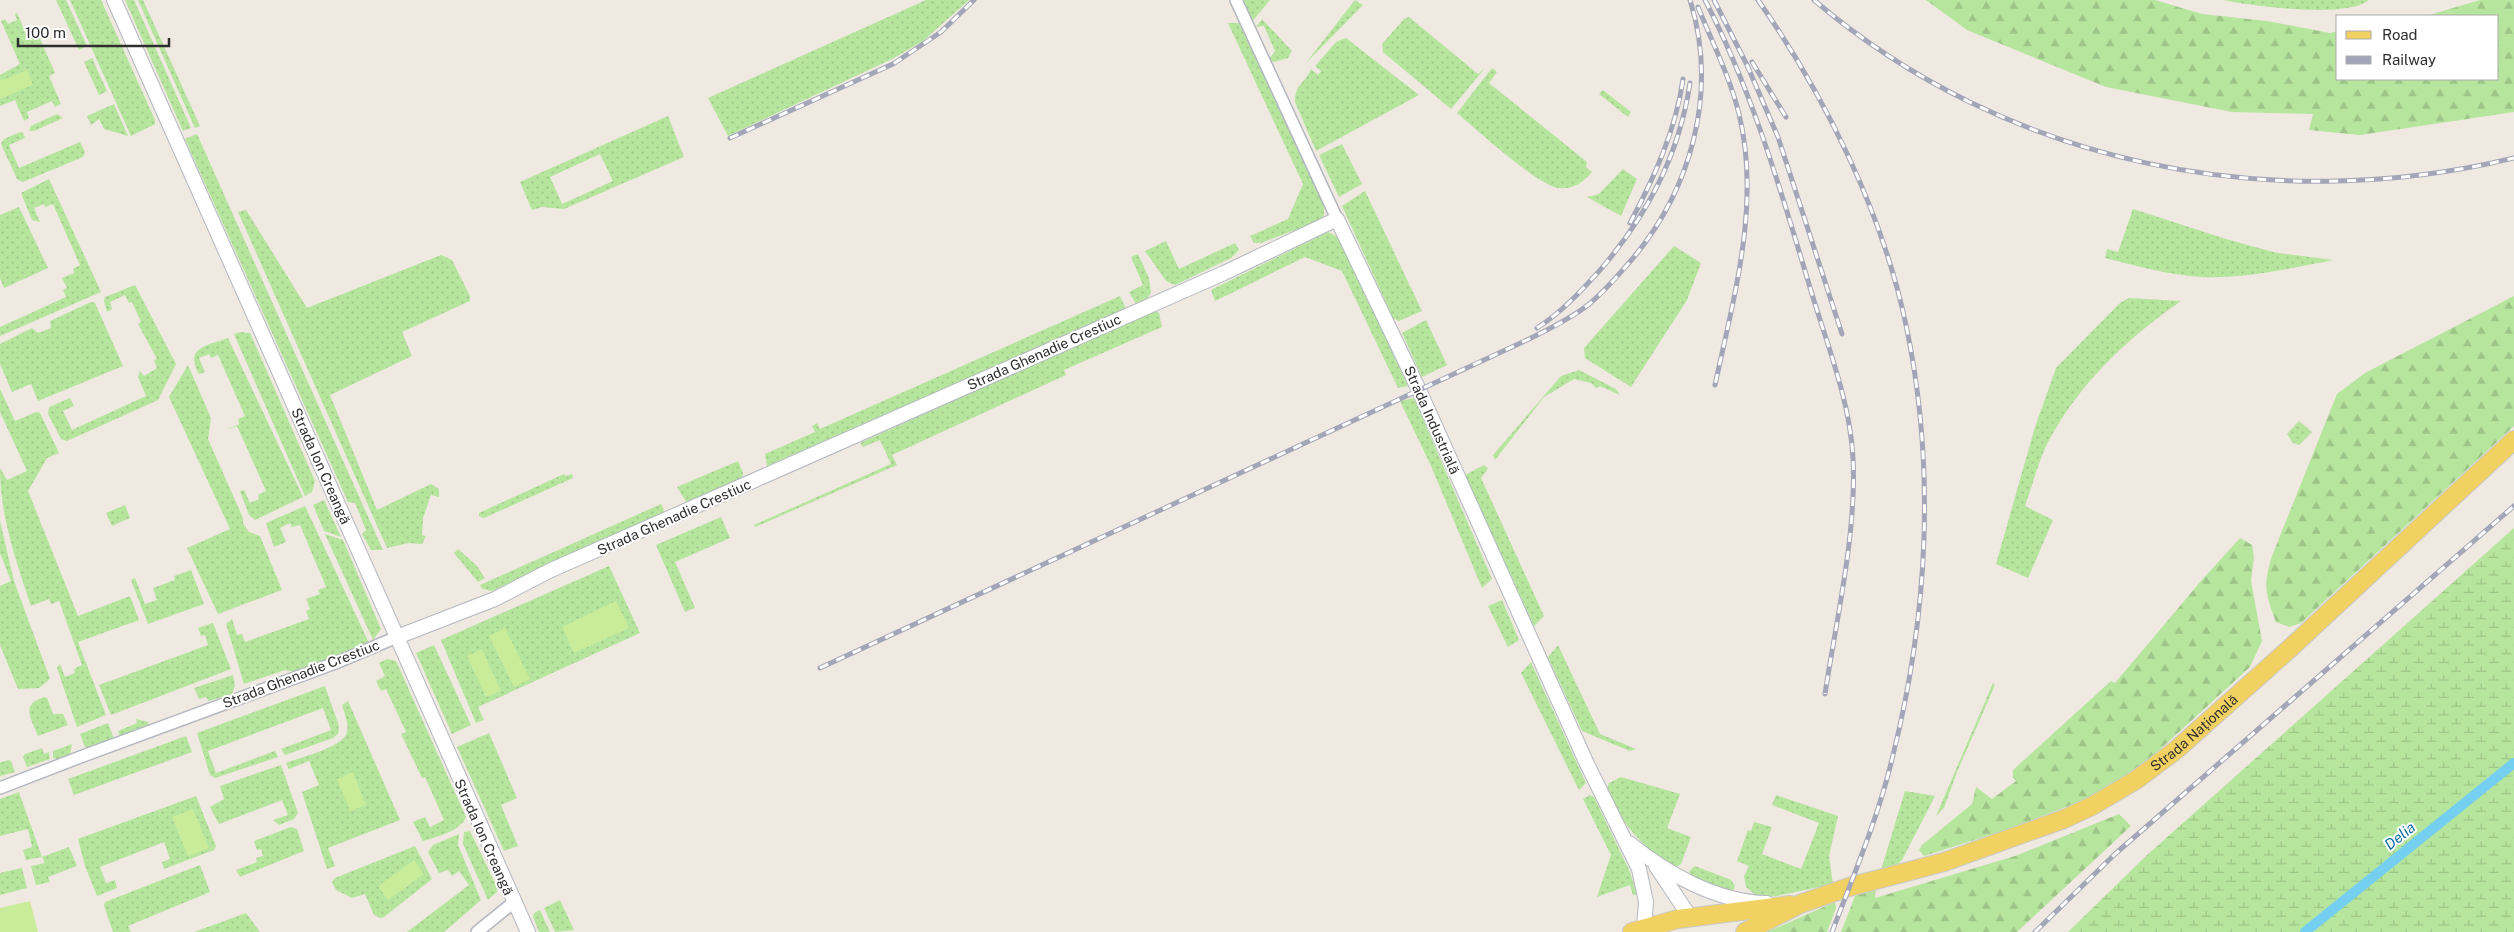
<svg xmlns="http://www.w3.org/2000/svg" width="2514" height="932" viewBox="0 0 2514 932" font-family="'Public Sans',sans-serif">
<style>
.grass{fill:url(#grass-dots);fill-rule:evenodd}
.forest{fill:url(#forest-firs)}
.wetland{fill:url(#wetland-marsh)}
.pitch{fill:#c9ec9a}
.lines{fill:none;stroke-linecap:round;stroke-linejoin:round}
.canal{stroke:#75cff0;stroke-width:10}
.minor-casing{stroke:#b4b7c1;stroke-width:14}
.tertiary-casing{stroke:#b4b7c1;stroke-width:16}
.primary-casing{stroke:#c9c9c9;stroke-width:20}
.minor{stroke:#fff;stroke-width:11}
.tertiary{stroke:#fff;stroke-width:14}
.primary{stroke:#f2d163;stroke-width:18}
.rail-casing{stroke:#a3a6b8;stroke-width:5}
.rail{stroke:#fff;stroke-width:3;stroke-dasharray:9;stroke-linecap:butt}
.labels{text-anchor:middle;stroke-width:4;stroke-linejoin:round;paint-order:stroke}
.street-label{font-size:14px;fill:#2e2e2e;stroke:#fff}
.water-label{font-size:15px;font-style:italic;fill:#0d6fa3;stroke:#fff}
</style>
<defs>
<pattern id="grass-dots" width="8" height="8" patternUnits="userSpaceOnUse" patternTransform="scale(1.25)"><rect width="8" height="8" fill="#b6e59e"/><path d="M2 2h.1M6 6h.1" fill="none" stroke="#9dc588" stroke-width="1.8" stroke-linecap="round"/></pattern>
<pattern id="forest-firs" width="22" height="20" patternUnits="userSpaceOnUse" patternTransform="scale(1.25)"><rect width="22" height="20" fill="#b6e59e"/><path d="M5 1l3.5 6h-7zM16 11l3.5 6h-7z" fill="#9dc588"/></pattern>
<pattern id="wetland-marsh" width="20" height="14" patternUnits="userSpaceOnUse" patternTransform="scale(1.25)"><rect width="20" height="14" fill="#b6e59e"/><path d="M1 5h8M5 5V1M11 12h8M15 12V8" fill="none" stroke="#9dc588"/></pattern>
</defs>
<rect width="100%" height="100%" fill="#efe9e1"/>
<!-- grass -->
<path class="grass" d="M56 0H66L87 46 79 50Z
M70 0H101L155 120V124L131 136Z
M125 0H134L191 128 183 131Z
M138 0H143L200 126 195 128Z
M926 0H969L923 41 892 59 728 136 708 98Z
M1242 0H1270L1251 23Z
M1355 0 1363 5 1305 64Z
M2223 0H2369C2345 19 2253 6 2223 0Z
M17 13 28 38 38 34 55 73 49 76 61 104 55 107 52 101 27 112 29 118 24 121 15 100 0 106V75L20 64 1 21 5 19 8 24 17 20 15 14Z
M1409 17 1478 74 1485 68 1451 109 1383 52 1382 44 1404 19Z
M1262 19 1292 51 1288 58 1274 62 1269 59 1275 51 1264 26 1256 27Z
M1228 23H1239L1324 206V215L1319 221 1261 243H1254L1250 236 1288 219 1303 184Z
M1346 38 1419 95 1316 151 1295 102C1295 83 1306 83 1311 69L1318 75 1321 71 1315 66 1336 42Z
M92 58 107 91 99 95 84 62Z
M1492 68 1497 72 1489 83 1587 162 1586 167 1592 172C1584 182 1572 190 1559 188 1538 186 1476 129 1457 113Z
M1603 90 1631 112 1628 117 1599 94Z
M114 104 128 136 104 129 99 119 91 125 87 116Z
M57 114 63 118 34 131H29L31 126Z
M668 116 684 157 564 209 542 207 532 210 520 182ZM600 154 613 181 562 204 550 177Z
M20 132 23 133 25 138 9 145 19 168 80 142 85 152 83 157 23 182 17 179 1 144 4 139Z
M197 134 383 550H371L362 534 366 530 355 503 348 502 185 139Z
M1342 144 1362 184 1339 197 1319 155Z
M1623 169 1637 179 1621 216 1587 197 1599 194Z
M49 179 101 292 0 336V327L66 297 63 290 67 288 62 278 74 273 73 269 80 265 53 204 45 207 44 204 34 208 40 222 32 220 21 193Z
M1365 191 1422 311 1399 321 1393 318 1342 206Z
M19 207 48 268 4 288 0 278V215Z
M2133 209 2226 239 2277 253 2334 260C2291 268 2246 279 2202 277 2168 275 2137 266 2105 258L2107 249 2118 252Z
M246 210 307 308 441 255 452 260 470 296V301L402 332 412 356 330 395 377 510 431 484 439 489V497L431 495 423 518 422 535 426 536 422 544 409 543 387 548 238 212Z
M1328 232 1336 236 1341 243 1408 386 1398 388 1342 271 1305 257 1215 301 1211 290Z
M1166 241 1179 269 1235 243 1239 250 1231 258 1175 285 1166 281 1145 251Z
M1674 246 1701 263 1687 300 1631 387 1585 358 1584 348Z
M1138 254 1149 278 1151 293 1146 300 1136 304 1129 292 1143 285 1131 257Z
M135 285 176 364 158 400 67 441 61 439 48 414 49 407 70 398 74 406 63 411 72 430 146 396 138 377 140 371 144 376 157 368 154 360 157 359 138 324 141 322 132 302 129 303 125 295 110 302 112 309 107 312 104 301 105 297Z
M1120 296 1126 309 767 466 765 454 815 432 812 426 817 423 820 429Z
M2129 298 2181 301C2132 335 2087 376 2056 428 2041 451 2034 480 2025 506L2053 520 2028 578 1996 564 2035 427 2056 368 2120 303Z
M91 302 95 303 123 366 38 401 31 384 12 392 0 364V344L32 328 38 333 51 328 50 321Z
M1155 310 1159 313 1162 327 1064 370 1066 375 892 455 897 465 755 527 754 525 891 464 880 440 863 447 860 443Z
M1426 320 1447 365 1422 377 1402 333Z
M240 332 250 333 315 481 312 492 305 496 234 334Z
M228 338 303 497 255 520 249 515 240 491 244 490 250 503 259 499 258 495 266 491 237 426 226 430 239 424 238 419 245 416 218 355 211 358 209 354 199 358 205 372 199 374C184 347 207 346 228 338Z
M188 365 211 418 208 439 243 518V523L249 532 260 536 282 590 218 614 187 548 230 529 169 397Z
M1579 370 1616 389 1620 395 1600 386 1596 388 1591 383 1574 379 1544 397 1495 460 1493 455 1561 376Z
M0 389 15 421 36 412 40 413 59 453 47 458 28 491 78 616 130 596 139 620 78 642 106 715 77 727 57 668 60 664 65 677 75 673 74 669 82 665 59 601 51 604 49 599 31 606C16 561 0 516 0 468L7 480 27 471 0 412Z
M1414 398 1492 579 1482 588 1431 466 1400 401Z
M2299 421 2312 432 2299 445 2293 443 2287 434Z
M738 461 743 473 742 479 687 503 677 487Z
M1484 465 1488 469 1481 478 1544 616 1534 626 1465 475Z
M564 474 566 476 572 474 573 478 484 518 479 516V513Z
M324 500 341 537 324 531 313 505Z
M661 504 664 510 662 514 492 591 482 589 480 585Z
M125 505 130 518 112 526 106 513Z
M305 506 369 643 296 672 285 670 244 684 226 624 232 619 237 635 242 634 245 642 309 619 306 611 310 609 306 599 320 594 318 590 326 587 300 525 292 527 290 523 280 528 286 542 274 547 266 523Z
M721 517 730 538 675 562 695 608 685 612 656 545Z
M0 521 14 581 50 679 39 688 18 689 0 645V586L11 581 0 553Z
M325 534 343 540 381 629 373 640Z
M458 549 477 566 485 578 478 582 454 553Z
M609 566 640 633 478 707 484 720 476 723 441 640Z
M191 570 204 604 148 624 131 580 135 578 145 604 157 600 153 588 175 580 174 576Z
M1502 600 1519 640 1508 647 1488 606Z
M213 623 231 669 111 715 99 685 208 645 205 635 201 636 198 628Z
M434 645 471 725 452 734 416 653Z
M1558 645 1600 734 1636 749 1630 751 1582 731 1548 657Z
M387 659 396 661 466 817C461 831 436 837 423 841L413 822 425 817 430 827 444 820 425 777 422 778 401 734 406 732 386 689 381 691 376 681 385 676 379 663Z
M1531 662 1586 783 1579 790 1521 673Z
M233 675 235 685 232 694 209 701 206 697 199 699 194 688Z
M1993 683 1995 685 1957 772 1944 808 1936 816Z
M325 686 339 726 338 734 333 738 285 755 281 749 331 730 323 708 208 751 216 773 275 751 278 757 215 778 210 775 197 733Z
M44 697 47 698 53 714H63L68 725 38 736C31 718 20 705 44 697Z
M348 701 400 820 328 848 335 866 327 869 302 792 319 785 309 761 289 769 286 763C301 757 344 747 347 732 349 723 344 713 342 705Z
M136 719 148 722 150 726 120 737 118 731 137 723Z
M108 723 114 739 89 749 85 747 80 734Z
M489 733 517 798 501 805 518 846 504 851 457 747Z
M186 736 192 752 74 795 68 779Z
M72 744 70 756 61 760 53 758V751Z
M42 748 44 754 49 752 50 759 27 767 23 757 25 754Z
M8 760 11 761 15 772 0 776V763Z
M281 765 298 813 294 819 279 825 273 820 288 815 282 800 219 824 210 807 224 799 220 786Z
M1621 777 1680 794 1667 828 1691 837 1681 864 1676 867C1643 848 1620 824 1607 788L1609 783Z
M1905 791 1935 796 1902 860 1896 866 1881 870Z
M19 792 42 857 69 847 77 866 48 877 50 882 36 885 31 866 45 863 42 857 26 860 23 850 32 847 28 829 0 836V799Z
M1590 795 1594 797 1630 872 1637 895H1633L1630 885 1597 897 1611 855 1583 799Z
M1776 795 1838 816 1829 856 1833 884 1777 896 1758 897 1746 887 1744 876 1749 866 1737 861 1748 830 1751 831 1754 822 1772 827 1762 854 1801 869 1819 823 1772 805Z
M196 796 216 846 214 850 164 869 162 862 170 859 164 842 100 867 106 883 115 880 117 888 97 896 85 866 78 839Z
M291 827 297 829 304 851 240 877 236 870 257 862 256 858 263 856 261 849 257 850 254 841Z
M470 831 497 887V892L488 900 463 844 464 832Z
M459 834 458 845 481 900 444 932H407L469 885 459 871 452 876 448 870 439 873 428 852 433 845Z
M415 846 432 879 384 917 380 918 374 915 365 894 352 898 336 890 332 882 335 878Z
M200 865 210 892 128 926 131 932H113L104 906 105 902Z
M1695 866 1731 880 1735 886 1734 889 1730 892 1692 876 1689 871Z
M22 868 27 888 0 895V873Z
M560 900 574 930 555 932 544 908Z
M540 910 550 932H539L533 917 534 913Z
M246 913 260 932H194Z"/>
<!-- forest -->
<path class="forest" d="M1926 0H2155L2202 14 2267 21 2330 33 2338 31V79H2498V16H2426L2480 0H2514V112L2360 135 2309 130 2313 114 2232 112 2106 87 1967 30Z
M2514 296V426L2301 623 2289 627 2276 622C2265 592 2263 586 2272 556L2337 394 2365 373Z
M2240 538 2252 545 2254 557 2251 581 2262 641 2250 667 2155 754 2118 781 2084 800 2006 830 1924 856 1919 850 1922 845 1972 804 1976 787 1992 799 2016 781 2013 777V770L2111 681 2115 683 2201 581Z
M2119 814 2131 826 2017 932H1841L1855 896 1876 889 1875 898 2015 856Z
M1835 902 1836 908 1827 932H1767Z"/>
<!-- wetland -->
<path class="wetland" d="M2514 528V932H2068L2146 856Z"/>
<!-- pitch -->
<path class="pitch" d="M27 70 33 85 0 99V81Z
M616 601 629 628 574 653 562 627Z
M505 628 530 679 514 687 489 636Z
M482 649 501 691 486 697 467 656Z
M353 772 366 805 350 811 337 779Z
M193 809 209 848 188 856 172 817Z
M414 860 424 874 388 900 378 886Z
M30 901 38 932H0V908Z"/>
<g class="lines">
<!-- canal -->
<path class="canal" d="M2305 932 2514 763"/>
<!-- minor casing -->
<g class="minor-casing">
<path id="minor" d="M1236 0 1337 219
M0 788 83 756 338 662 397 637
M477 932 514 902"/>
</g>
<!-- tertiary casing -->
<g class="tertiary-casing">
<path id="tertiary" d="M114 0 528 932
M397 637 495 599 549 571 1224 273 1337 219 1419 390 1587 764 1639 869 1646 902 1644 928
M1629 843C1667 874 1717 902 1767 903
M1656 866 1690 917"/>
</g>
<!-- primary casing -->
<g class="primary-casing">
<g id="primary">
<path d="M1632 932 1678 919 1790 905"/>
<path id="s1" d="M1745 932 1800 904 1849 887 1944 862 2064 819 2092 806 2136 780 2176 750 2287 651 2514 440"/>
</g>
</g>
<!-- minor -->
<use href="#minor" class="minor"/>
<!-- tertiary -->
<use href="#tertiary" class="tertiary"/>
<!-- primary -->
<use href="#primary" class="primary"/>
<!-- rail casing -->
<g class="rail-casing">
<path id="rail" d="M1705 0C1753 92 1782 195 1812 294 1828 347 1850 402 1853 458 1857 532 1836 621 1825 694
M1714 0 1747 65 1778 137 1842 334
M1758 0C1825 96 1882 211 1906 325 1936 467 1928 615 1893 755 1879 816 1854 874 1832 932
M1814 0C2006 164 2270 217 2514 158
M1698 7C1712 42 1730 77 1739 114 1761 204 1734 296 1715 385
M1752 62 1786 117
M730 138 893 64 941 32 974 0
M1630 223C1654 178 1676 130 1683 79
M1537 328C1562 312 1581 291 1601 269 1648 214 1679 155 1690 83
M820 668 1529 339C1549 329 1570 319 1588 305 1603 293 1615 279 1628 264 1691 192 1719 93 1690 0
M2035 932 2115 854 2514 506"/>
</g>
<!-- rail -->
<use href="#rail" class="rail"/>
</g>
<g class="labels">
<!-- street labels -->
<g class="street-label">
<text transform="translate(1044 352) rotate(-24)" y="5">Strada Ghenadie Crestiuc</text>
<text transform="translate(1432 420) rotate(66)" y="5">Strada Industrială</text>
<text transform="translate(321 466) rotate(66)" y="5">Strada Ion Creangă</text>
<text transform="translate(674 517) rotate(-24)" y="5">Strada Ghenadie Crestiuc</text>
<text transform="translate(301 674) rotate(-21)" y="5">Strada Ghenadie Crestiuc</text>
<text dy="5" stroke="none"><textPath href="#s1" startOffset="496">Strada Națională</textPath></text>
<text transform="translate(484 837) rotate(66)" y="5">Strada Ion Creangă</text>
</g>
<!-- water labels -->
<g class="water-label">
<text transform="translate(2400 836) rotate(-39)" y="5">Delia</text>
</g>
</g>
<!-- legend -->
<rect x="2336" y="15" width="162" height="65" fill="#ffffff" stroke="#ababab"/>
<rect x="2346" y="31" width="25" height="8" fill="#f2d163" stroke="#ababab"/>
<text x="2382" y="40" font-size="15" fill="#2e2e2e">Road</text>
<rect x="2346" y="56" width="25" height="8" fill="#a3a6b8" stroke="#ababab"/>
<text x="2382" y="65" font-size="15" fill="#2e2e2e">Railway</text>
<!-- scale -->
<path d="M18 38v8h151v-8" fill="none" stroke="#2e2e2e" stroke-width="2.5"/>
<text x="25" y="38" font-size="15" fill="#2e2e2e" stroke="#ffffff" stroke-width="4" paint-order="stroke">100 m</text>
</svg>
